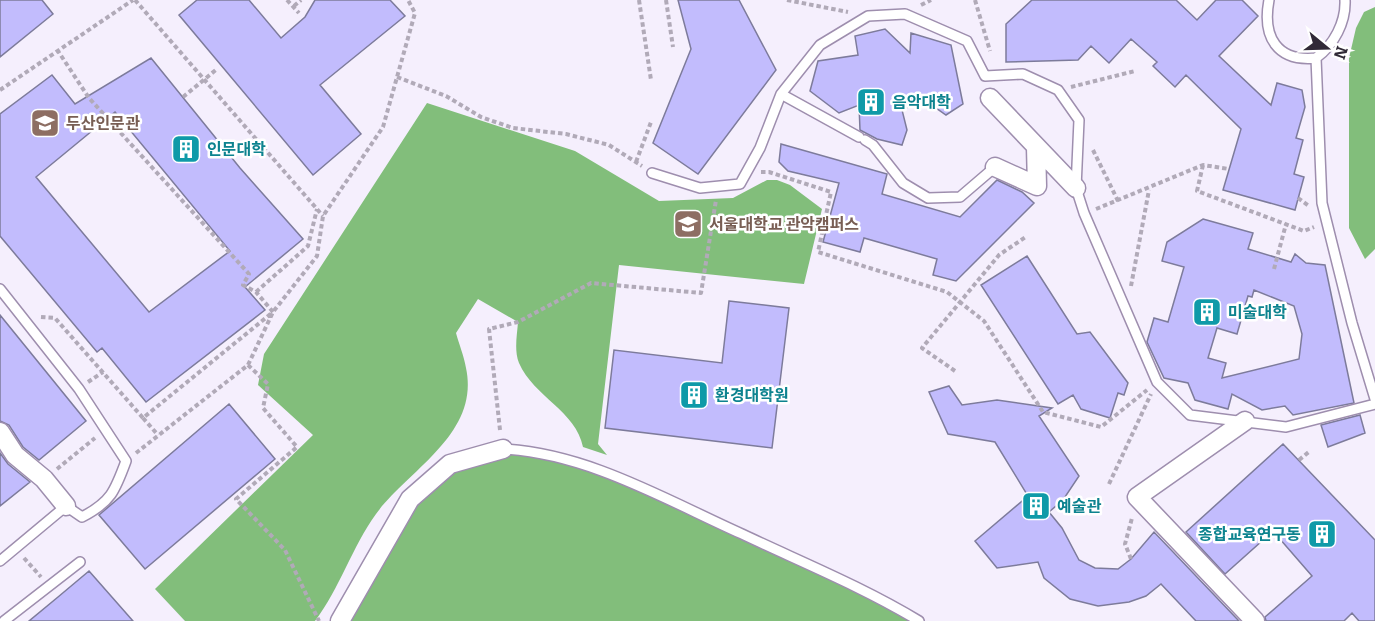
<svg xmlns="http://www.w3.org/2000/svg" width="1375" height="621" viewBox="0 0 1375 621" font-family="Bitter,'Noto Sans KR',serif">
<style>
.forest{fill:#82be7b}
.building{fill:#c2bcfd;stroke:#7d7b9b;stroke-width:1.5;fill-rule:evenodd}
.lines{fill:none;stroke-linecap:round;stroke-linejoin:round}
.lane-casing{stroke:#9e8eae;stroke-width:12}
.street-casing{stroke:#9e8eae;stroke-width:21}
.path{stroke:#b1aab8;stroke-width:4;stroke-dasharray:4.5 3;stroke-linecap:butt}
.lane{stroke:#fff;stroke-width:9}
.street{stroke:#fff;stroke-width:18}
.path-bridge{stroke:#b1aab8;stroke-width:4;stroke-dasharray:4.5 3;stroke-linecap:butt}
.labels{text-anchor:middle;stroke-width:5;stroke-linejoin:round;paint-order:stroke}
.culture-label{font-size:16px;font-weight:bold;fill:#0d838f;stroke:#fff;text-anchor:start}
.education-label{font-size:16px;font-weight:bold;fill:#785e54;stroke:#fff;text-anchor:start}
</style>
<rect width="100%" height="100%" fill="#f5effd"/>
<!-- forest -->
<path class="forest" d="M1375 7V249L1365 259 1349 228V58L1356 28 1364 12Z
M427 103 575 151 659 201 733 198 767 180H777L790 185 822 209 804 284 619 265 598 444 607 455 583 447C576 411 534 397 519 363 514 350 517 336 518 322L478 299 456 333C459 344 464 356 466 368 480 434 409 469 376 514 352 547 340 588 315 621H185L155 589 313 435 258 385 264 354Z
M503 449 556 457 619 478 919 621H340L381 547 450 464Z"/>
<!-- building -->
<path class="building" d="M0 0H42L53 14 0 57Z
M197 0H249L281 38 305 17 315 0H390L405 16 320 85 361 134 313 175 179 15Z
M678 0H739L776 70 698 174 653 143 691 49Z
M1032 0H1176L1197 20 1216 0H1242L1258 16 1219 56 1271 105 1277 83 1302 90 1305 107 1296 138 1303 140 1294 174 1304 177 1295 210 1223 190 1241 129 1186 75 1175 87 1153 66 1157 62 1131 39 1109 63 1091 46 1078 60 1006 62V24Z
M885 29 910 53 911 33 951 45 963 104 946 115 923 99 902 110 907 130 902 145 877 139 860 130 859 105 839 113 810 91 818 61 858 55 855 36Z
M151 58 240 168 303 239 245 287 265 310 146 402 102 348 97 352 0 236V114L52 75 75 104ZM115 112 230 251 149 312 36 177Z
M781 144 887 174 882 194 960 217 997 180 1022 192 1034 203 956 281 933 275 937 259 864 238 860 252 823 242 839 183 788 171 779 162Z
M1203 219 1253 233 1248 249 1291 262 1295 254 1306 263 1325 265 1354 403 1293 415 1285 406 1262 410 1232 394 1228 409 1195 400 1188 383 1164 378 1147 342 1154 318 1168 322 1184 267 1162 261 1167 242ZM1254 290 1294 306 1302 334 1299 359 1222 378 1226 363 1208 358 1217 328 1237 334 1248 296 1252 297Z
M1027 256 1077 334 1090 332 1128 383 1124 395 1118 393 1110 418 1081 409 1073 395 1058 404 981 285Z
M729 301 789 308 772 448 605 428 614 350 722 363Z
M0 315 86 421 39 460 23 447 9 425 0 421Z
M949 386 962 405 997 400 1052 408 1039 416 1079 476 1063 500 1049 512 1062 528 1079 560 1095 568 1118 569 1131 559 1154 532 1239 621H1196L1161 584 1146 596 1129 602 1098 606 1070 599 1044 578 1038 562 997 568 975 541 1028 496 995 442 948 434 929 392Z
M229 404 275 459 145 569 99 515Z
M1360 415 1365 433 1328 447 1321 425Z
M1283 444 1375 540V621H1359L1352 613 1344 621H1266L1265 617 1312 576 1273 531 1225 574 1186 532Z
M0 453 8 464 30 482 0 506Z
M89 571 133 621H29L58 597Z"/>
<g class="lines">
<!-- lane casing -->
<g class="lane-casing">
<path id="lane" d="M1269 0C1262 37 1277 62 1316 58 1334 45 1346 22 1345 0
M1316 58 1322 203 1352 323 1375 399
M781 94 859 137
M865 140 873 145 903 183 928 198 960 197 995 167
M652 173 700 188 740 184 760 148 781 94 820 45 868 16 905 14 967 41 985 76 1023 74 1058 90 1079 120 1076 188 1084 213 1157 382 1190 415 1286 427 1375 404
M0 289 79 389 126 461C115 491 111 502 82 517L66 506 0 561
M502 449C587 453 666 500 742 534 801 562 863 587 919 621
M4 621 80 562"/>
</g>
<!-- street casing -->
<g class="street-casing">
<path id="street" d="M990 98 1076 188
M995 167 1037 186 1036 147
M1245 421 1137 497 1255 621
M0 432 15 455 44 479 66 506
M340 621 410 499 450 464 503 449"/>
</g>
<!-- path -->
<path class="path" d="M135 0 323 216
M287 0 299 13
M639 0 651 80
M666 0 673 47
M787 0 848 12
M975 0 990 51
M921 5 931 0
M294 6 301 0
M397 77 446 96 481 117 513 128 566 134 609 145 642 166
M1071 87 1135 71
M0 90 133 0
M1093 150 1118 201
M636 162 651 122
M1203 165 1197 191 1304 231 1314 227
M761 172H769L831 192 818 252 947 292 984 321 1043 412 1101 427 1147 390
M1298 198 1309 206
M1096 209 1203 165 1229 169
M1274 269 1286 224
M1131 286 1149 190
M256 292 308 246 317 209
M41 317 55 318 143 418 273 312 256 292 243 285 249 274 89 98 58 51
M248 365 268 384 263 408 297 447 236 499 285 550 319 621
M955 371 922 348 999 255 1027 236
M88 382 103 372
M143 418 158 435
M500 430 489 329 518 322 591 283 701 293 716 200
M136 453 248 365 273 312 317 256 323 216 383 127 415 13 408 0
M1299 460 1310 451
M57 469 95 438
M1109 484 1151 394
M24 558 41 577
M1131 559 1125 544 1132 518"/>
<!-- lane -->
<use href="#lane" class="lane"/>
<!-- street -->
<use href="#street" class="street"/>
<!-- path-bridge -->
<path class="path-bridge" d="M183 97 217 69"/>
</g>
<!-- icons -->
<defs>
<g id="building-square" transform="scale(1.5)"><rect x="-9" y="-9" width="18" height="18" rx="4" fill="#0f9aa8" stroke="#fff"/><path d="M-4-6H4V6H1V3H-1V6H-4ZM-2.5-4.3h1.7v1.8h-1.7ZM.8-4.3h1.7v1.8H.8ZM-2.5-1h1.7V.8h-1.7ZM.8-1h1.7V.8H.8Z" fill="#fff"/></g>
<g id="university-square" transform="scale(1.5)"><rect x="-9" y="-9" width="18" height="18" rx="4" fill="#8d6e63" stroke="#fff"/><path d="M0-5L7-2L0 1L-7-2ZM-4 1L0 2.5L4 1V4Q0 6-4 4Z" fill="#fff"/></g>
</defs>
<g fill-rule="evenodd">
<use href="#building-square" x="871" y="102"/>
<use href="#university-square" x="45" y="123"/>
<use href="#building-square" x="186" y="149"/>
<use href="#university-square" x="688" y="224"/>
<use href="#building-square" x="1207" y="312"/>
<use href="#building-square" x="694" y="395"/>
<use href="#building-square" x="1036" y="506"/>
<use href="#building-square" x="1322" y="534"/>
</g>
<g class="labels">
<!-- culture labels -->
<g class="culture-label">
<text x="892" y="108">음악대학</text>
<text x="207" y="155">인문대학</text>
<text x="1228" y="318">미술대학</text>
<text x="715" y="401">환경대학원</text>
<text x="1057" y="512">예술관</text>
<text x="1301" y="540" text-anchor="end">종합교육연구동</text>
</g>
<!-- education labels -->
<g class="education-label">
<text x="66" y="129">두산인문관</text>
<text x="709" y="230">서울대학교 관악캠퍼스</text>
</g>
</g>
<!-- north arrow -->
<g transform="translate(1327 48) rotate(109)" stroke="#ffffff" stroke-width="4.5" paint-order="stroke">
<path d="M0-4.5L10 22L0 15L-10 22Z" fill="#312a37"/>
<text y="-9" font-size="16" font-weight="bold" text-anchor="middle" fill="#312a37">N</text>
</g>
</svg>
